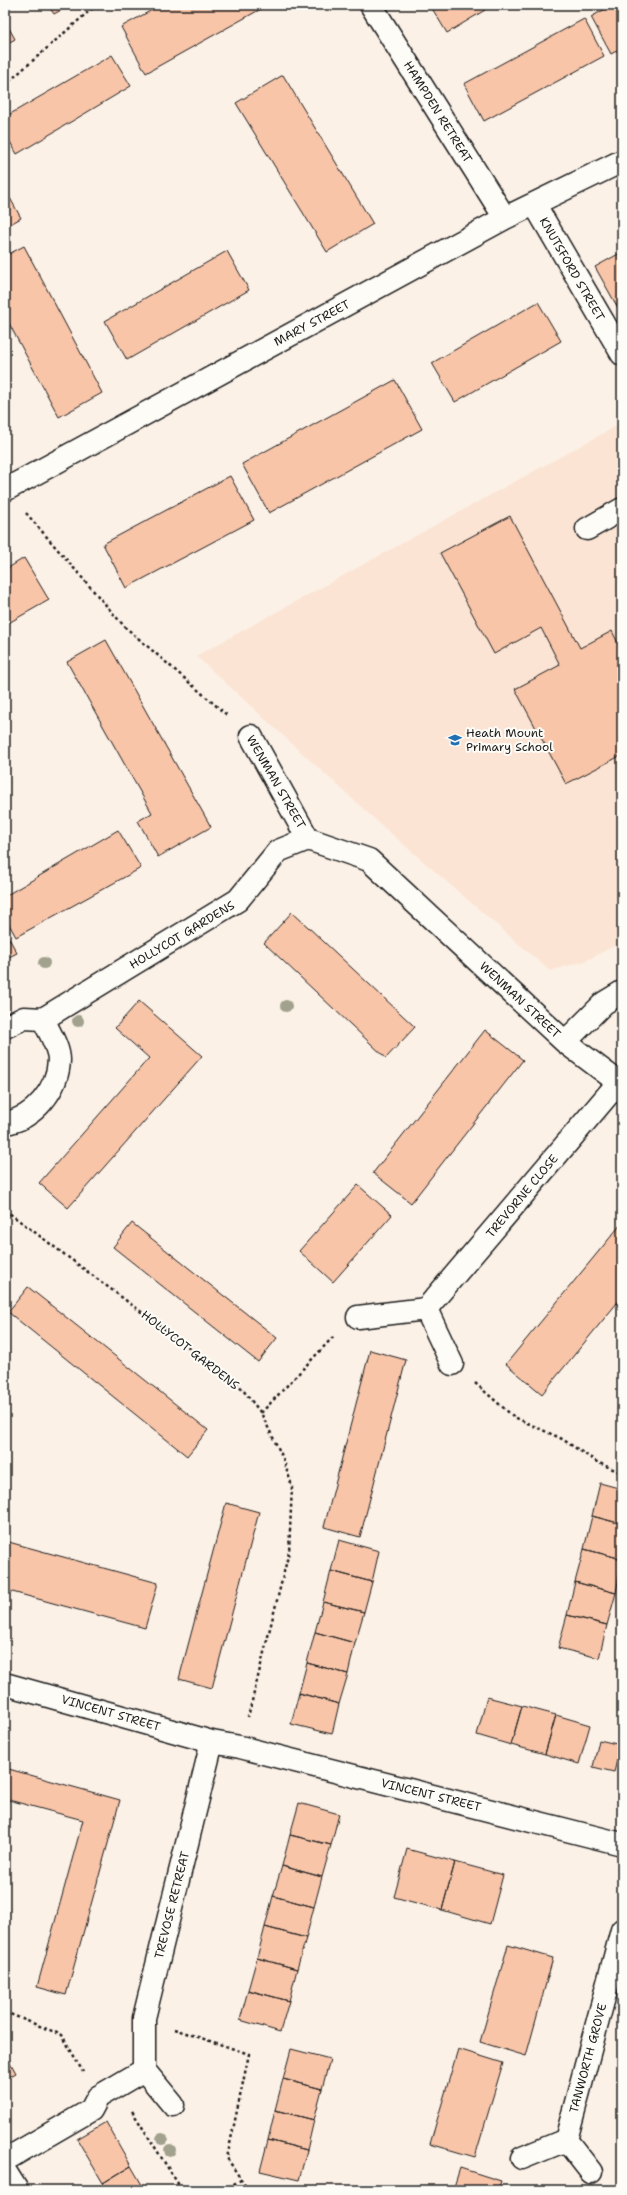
<svg xmlns="http://www.w3.org/2000/svg" width="627" height="2195" viewBox="0 0 627 2195" font-family="'Shantell Sans',sans-serif">
<style>
.built{fill:#fbe4d4}
.building{fill:#f8c5a9;stroke:#1c1c1c}
.lines{fill:none;stroke-linecap:round;stroke-linejoin:round}
.minor-casing{stroke:#1c1c1c;stroke-width:25}
.path{stroke:#1c1c1c;stroke-width:2.5;stroke-dasharray:3 3;stroke-linecap:butt}
.minor{stroke:#fdfcf7;stroke-width:22}
.tree{fill:#a1a18e}
.labels{text-anchor:middle;stroke-width:4;stroke-linejoin:round;paint-order:stroke}
.street-label{font-size:12px;fill:#1c1c1c;stroke:#fdfcf7}
.poi-label{font-size:12px;fill:#1c1c1c;stroke:#fdfcf7;text-anchor:start}
</style>
<rect width="100%" height="100%" fill="#fcf1e7"/>
<filter id="ink" filterUnits="userSpaceOnUse"><feTurbulence type="fractalNoise" baseFrequency=".025" numOctaves="2"/><feDisplacementMap in="SourceGraphic" scale="8" xChannelSelector="R" yChannelSelector="G"/><feConvolveMatrix kernelMatrix="1 2 1 2 8 2 1 2 1" color-interpolation-filters="sRGB"/></filter>
<g filter="url(#ink)">
<!-- built -->
<path class="built" d="M622 423V942L585 961 550 971 380 824 196 656Z"/>
<!-- building -->
<path class="building" d="M48 5H70L54 14Z
M161 5H268L146 73 121 27Z
M430 5H482L485 10 447 33Z
M612 5H622V48L611 54 591 17Z
M584 19 604 56 484 121 464 84Z
M5 21 15 39 5 45Z
M112 55 131 86 17 154 5 133V117Z
M283 75 373 224 327 252 236 103Z
M5 189 21 218 5 227Z
M24 246 102 393 59 417 5 316V256Z
M227 251 249 290 127 360 105 321Z
M622 252V315L595 267Z
M538 302 561 341 455 402 432 363Z
M395 380 422 429 269 513 242 464Z
M230 476 254 520 126 588 103 544Z
M510 516 580 648 612 631 622 651V755L566 784 515 689 560 665 541 628 494 654 440 553Z
M24 558 49 600 5 625V570Z
M106 640 211 827 158 857 138 821 152 813 67 662Z
M118 830 141 868 16 937 5 917V896Z
M292 912 415 1027 386 1058 264 943Z
M5 931 17 953 5 959Z
M139 1001 202 1056 68 1208 39 1183 149 1058 115 1028Z
M485 1030 523 1060 411 1203 373 1173Z
M358 1185 392 1215 333 1282 299 1251Z
M132 1223 277 1338 258 1362 113 1247Z
M622 1223V1297L542 1394 506 1364Z
M28 1287 208 1430 187 1456 8 1312Z
M370 1350 406 1360 360 1537 324 1527Z
M600 1483 622 1489V1524L592 1516Z
M226 1503 259 1512 212 1688 179 1679Z
M592 1516 622 1524V1559L584 1549Z
M339 1540 379 1551 372 1582 331 1571Z
M5 1541 158 1583 145 1628 5 1590Z
M584 1549 622 1559 616 1593 575 1582Z
M331 1571 372 1582 364 1612 323 1602Z
M575 1582 616 1593 607 1625 567 1615Z
M323 1602 364 1612 355 1643 315 1632Z
M567 1615 607 1625 599 1658 558 1648Z
M315 1632 355 1643 348 1674 307 1663Z
M307 1663 348 1674 339 1704 299 1693Z
M299 1693 339 1704 332 1734 291 1724Z
M487 1697 522 1706 511 1745 477 1735Z
M522 1706 556 1715 545 1754 511 1745Z
M556 1715 590 1725 579 1764 545 1754Z
M599 1740 621 1745 614 1772 593 1767Z
M5 1768 120 1800 66 1995 37 1987 83 1820 5 1799Z
M299 1803 339 1814 331 1845 290 1835Z
M290 1835 331 1845 322 1877 282 1866Z
M407 1849 455 1862 442 1910 394 1897Z
M455 1862 503 1875 490 1924 442 1910Z
M282 1866 322 1877 314 1907 273 1896Z
M273 1896 314 1907 306 1938 265 1927Z
M265 1927 306 1938 297 1969 257 1958Z
M508 1945 553 1958 526 2056 480 2042Z
M257 1958 297 1969 289 2001 248 1990Z
M248 1990 289 2001 280 2032 240 2020Z
M291 2049 330 2059 322 2089 283 2079Z
M458 2049 503 2063 475 2157 430 2144Z
M5 2053 16 2073 5 2079Z
M283 2079 322 2089 314 2120 275 2110Z
M275 2110 314 2120 307 2150 268 2140Z
M106 2122 131 2166 103 2183 77 2139Z
M268 2140 307 2150 299 2180 260 2171Z
M131 2166 145 2190H107L103 2183Z
M460 2168 501 2181 498 2190H453Z"/>
<g class="lines">
<!-- minor casing -->
<g class="minor-casing">
<path id="minor" d="M371 5 505 218
M535 205 622 354
M5 490 505 218 622 161
M587 529 622 509
M251 736 308 839 369 860 565 1042 604 1003 622 992
M5 1027 24 1018 43 1019 238 900 278 851 308 839
M565 1042 622 1085
M5 1123C34 1119 58 1089 59 1060 59 1047 48 1030 43 1019
M426 1309 618 1083
M358 1317 426 1309 452 1364
M5 1684 212 1742 240 1747 622 1844
M144 2070 173 2105
M566 2140 622 1930
M522 2158 566 2140 591 2172
M5 2160 91 2110 98 2097 144 2070V2018L212 1742
M5 2171 17 2190"/>
</g>
<!-- path -->
<path class="path" d="M5 85 96 5
M26 513 124 626 228 716
M5 1210 239 1385 261 1413 283 1458 292 1486 289 1552 248 1717
M475 1383 514 1417 562 1439 597 1462 622 1473
M261 1413 335 1335
M5 2012 62 2035 83 2072
M174 2029 249 2054 227 2158 248 2190
M132 2111 182 2190
M223 2190 241 2180"/>
<!-- minor -->
<use href="#minor" class="minor"/>
</g>
<!-- trees -->
<g class="tree">
<circle cx="44" cy="963" r="6"/>
<circle cx="286" cy="1006" r="6"/>
<circle cx="78" cy="1021" r="6"/>
<circle cx="162" cy="2139" r="6"/>
<circle cx="170" cy="2150" r="6"/>
</g>
</g>
<!-- icons -->
<defs>
<g id="school-bare" transform="scale(1.08)"><path d="M0-5L7-2L0 1L-7-2ZM-4 1L0 2.5L4 1V4Q0 6-4 4Z" fill="#1f6fb2" stroke="#fdfcf7" stroke-width="2.5" paint-order="stroke"/></g>
</defs>
<g fill-rule="evenodd">
<use href="#school-bare" x="455" y="740"/>
</g>
<g class="labels">
<!-- street labels -->
<g class="street-label">
<text transform="translate(438 112) rotate(58)" y="4">HAMPDEN RETREAT</text>
<text transform="translate(572 269) rotate(60)" y="4">KNUTSFORD STREET</text>
<text transform="translate(312 323) rotate(-28)" y="4">MARY STREET</text>
<text transform="translate(276 782) rotate(60)" y="4">WENMAN STREET</text>
<text transform="translate(182 935) rotate(-31)" y="4">HOLLYCOT GARDENS</text>
<text transform="translate(520 1000) rotate(43)" y="4">WENMAN STREET</text>
<text transform="translate(522 1196) rotate(-50)" y="4">TREVORNE CLOSE</text>
<text transform="translate(190 1350) rotate(38)" y="4">HOLLYCOT GARDENS</text>
<text transform="translate(111 1713) rotate(16)" y="4">VINCENT STREET</text>
<text transform="translate(431 1795) rotate(14)" y="4">VINCENT STREET</text>
<text transform="translate(172 1905) rotate(-76)" y="4">TREVOSE RETREAT</text>
<text transform="translate(588 2058) rotate(-75)" y="4">TANWORTH GROVE</text>
</g>
<!-- poi labels -->
<g class="poi-label">
<text x="466" y="737">Heath Mount<tspan x="466" dy="14">Primary School</tspan></text>
</g>
</g>
<!-- margin -->
<rect width="627" height="2195" fill="none" stroke="#fdfcf7" stroke-width="20"/>
<rect x="10" y="10" width="607" height="2175" fill="none" stroke="#1c1c1c" stroke-width="1.5" filter="url(#ink)"/>
</svg>
